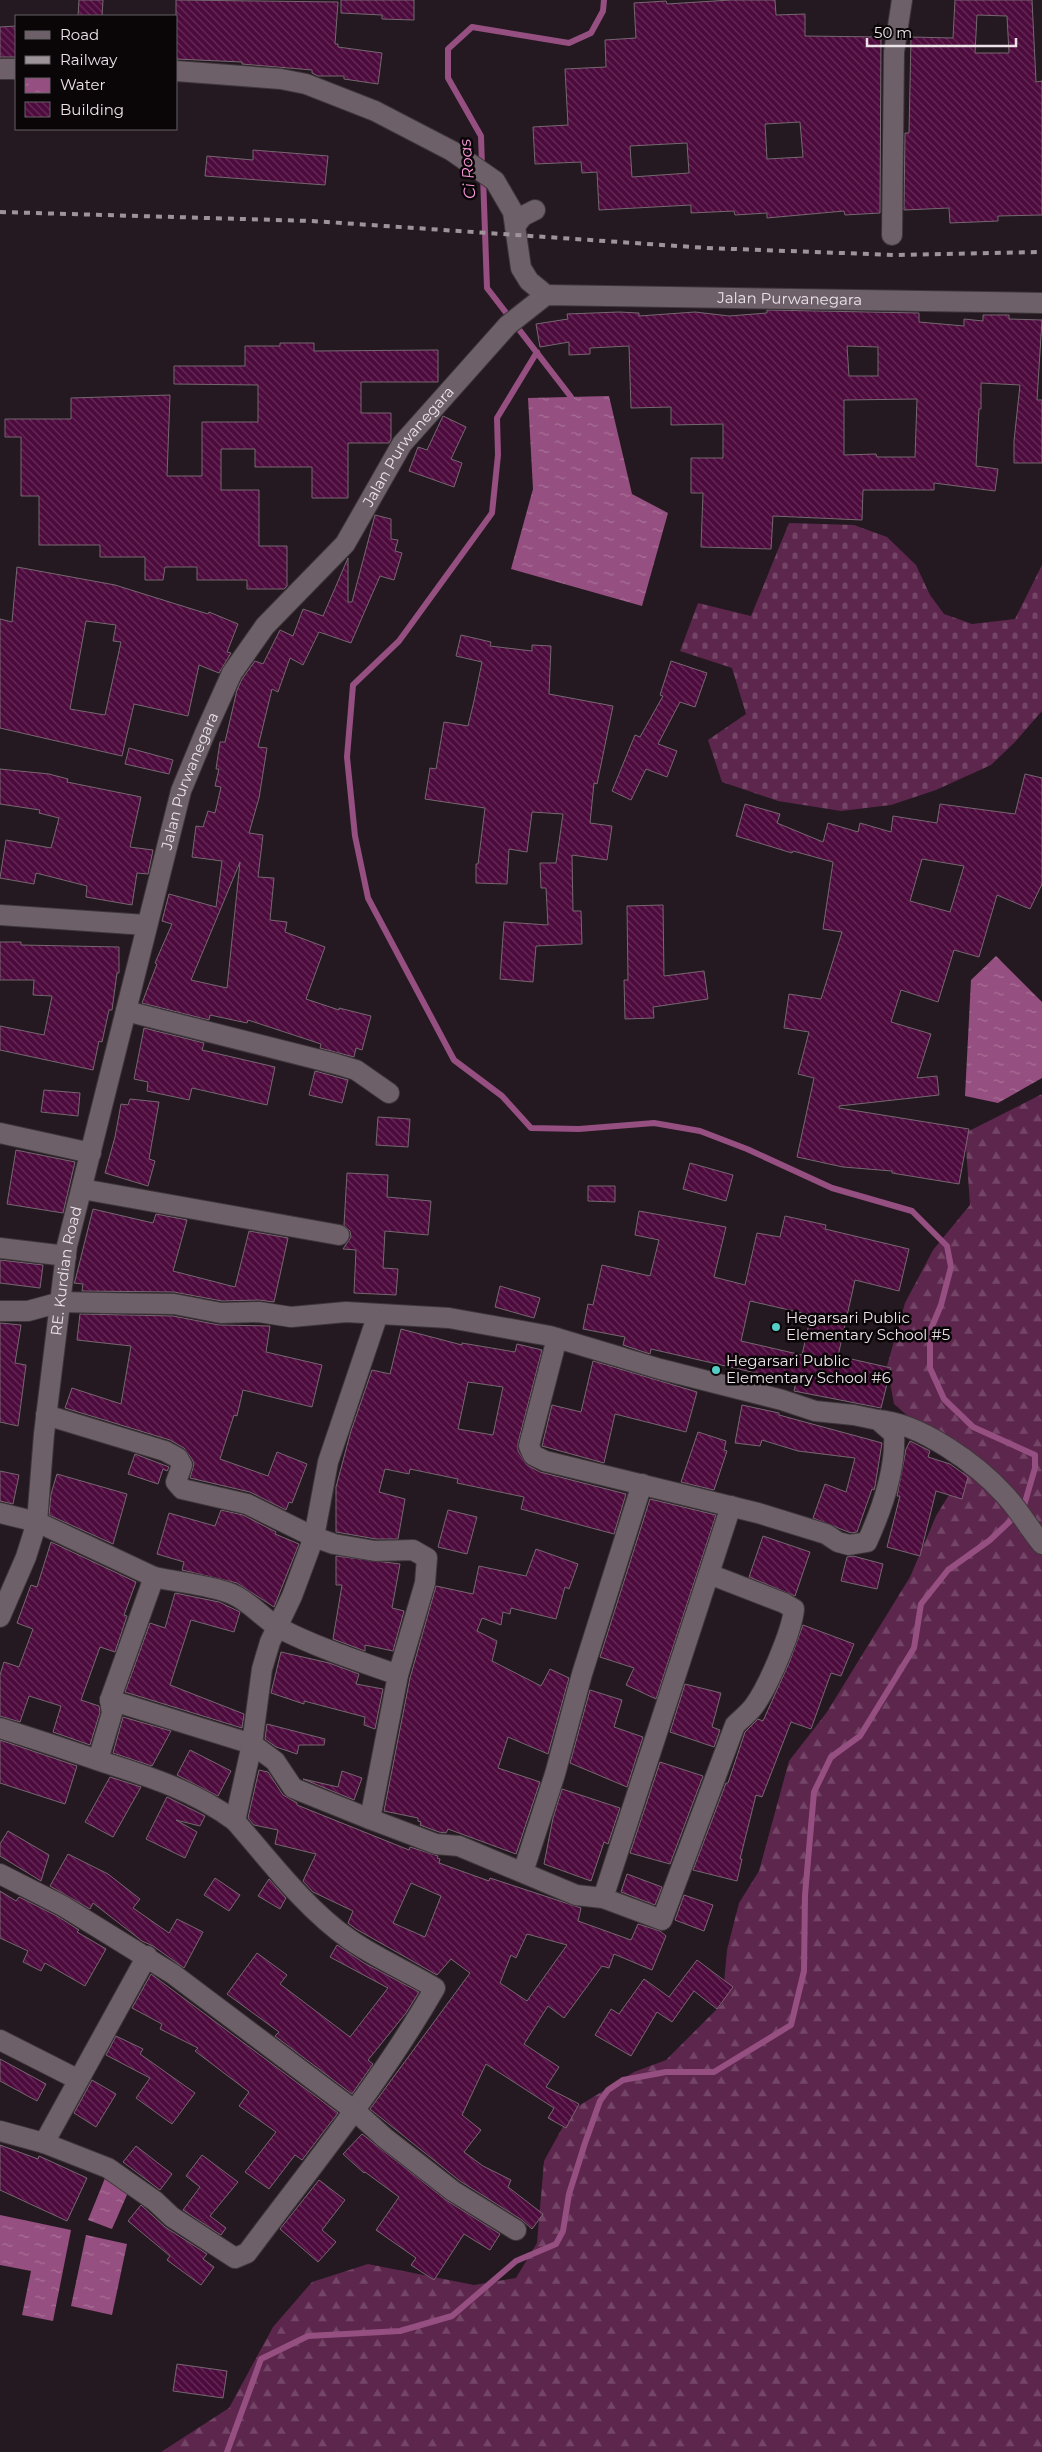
<svg xmlns="http://www.w3.org/2000/svg" width="1042" height="2452" viewBox="0 0 1042 2452" font-family="Montserrat,sans-serif">
<style>
.forest{fill:url(#forest-firs)}
.cemetery{fill:url(#cemetery-stones)}
.water{fill:url(#water-ripples)}
.lines{fill:none;stroke-linecap:round;stroke-linejoin:round}
.stream{stroke:#954f80;stroke-width:6}
.building{fill:url(#building-back-hatch);stroke:#756770;fill-rule:evenodd}
.minor-casing{stroke:#3e363b;stroke-width:22}
.minor{stroke:#6d6068;stroke-width:20}
.rail{stroke:#9d949a;stroke-width:4;stroke-dasharray:6 6;stroke-linecap:butt}
.poi-dot{fill:#54cdc6;stroke:#0a0608;stroke-width:2}
.labels{text-anchor:middle;stroke-width:5;stroke-linejoin:round;paint-order:stroke}
.street-label{font-size:15px;fill:#ebe3e8;stroke:#0a0608}
.poi-label{font-size:15px;fill:#ebe3e8;stroke:#0a0608;text-anchor:start}
.water-label{font-size:16px;font-style:italic;fill:#fa98db;stroke:#0a0608}
</style>
<defs>
<pattern id="forest-firs" width="22" height="20" patternUnits="userSpaceOnUse" patternTransform="scale(1.25)"><rect width="22" height="20" fill="#5d264d"/><path d="M5 1l3.5 6h-7zM16 11l3.5 6h-7z" fill="#744567"/></pattern>
<pattern id="cemetery-stones" width="16" height="16" patternUnits="userSpaceOnUse" patternTransform="scale(1.25)"><rect width="16" height="16" fill="#5d264d"/><path d="M2 7V4a2 2 0 0 1 4 0v3zM10 15v-3a2 2 0 0 1 4 0v3z" fill="#744567"/></pattern>
<pattern id="water-ripples" width="26" height="14" patternUnits="userSpaceOnUse" patternTransform="scale(1.25)"><rect width="26" height="14" fill="#954f80"/><path d="M2 4q2-2 4 0t4 0M15 11q2-2 4 0t4 0" fill="none" stroke="#a97198"/></pattern>
<pattern id="building-back-hatch" width="6" height="6" patternUnits="userSpaceOnUse" patternTransform="scale(1.25)"><rect width="6" height="6" fill="#4d0b3d"/><path d="M-1 5l2 2M0 0l6 6M5-1l2 2" fill="none" stroke="#672e59"/></pattern>
</defs>
<rect width="100%" height="100%" fill="#241920"/>
<!-- forest -->
<path class="forest" d="M1042 1094V2452H161L229 2408 273 2327 312 2282 368 2264 474 2285 516 2278 537 2243 544 2161 572 2110 634 2072 666 2060 722 2004 727 1950 739 1903 759 1871 789 1761 827 1712 910 1577 936 1516 966 1467 894 1404 887 1366 905 1303 933 1250 970 1205 965 1133Z"/>
<!-- cemetery -->
<path class="cemetery" d="M789 523 854 525 887 537 916 565 930 595 944 614 972 624 1015 619 1042 565V711L1014 743 991 765 936 790 891 805 841 811 778 801 722 782 708 740 746 714 732 668 680 651 698 603 751 616Z"/>
<!-- water -->
<path class="water" d="M609 396 632 494 668 513 642 606 511 569 533 489 528 398Z
M996 956 1042 1002V1078L998 1103 965 1096 971 980Z
M105 2178 130 2188 112 2229 88 2220Z
M0 2215 71 2230 53 2321 22 2315 31 2271 0 2265Z
M86 2235 127 2244 112 2315 71 2306Z"/>
<g class="lines">
<!-- stream -->
<path class="stream" d="M482 166 481 136 448 78V49L472 27 569 43 591 33 603 11 604 0
M483 176 487 288 571 397
M227 2452 261 2359 308 2336 400 2331 452 2316 516 2261 556 2244 563 2231 569 2194 585 2143 600 2101 608 2090 623 2080 666 2072H714L791 2025 804 1971 805 1895 814 1792 831 1757 860 1736 914 1648 921 1604 948 1570 990 1540 1023 1509 1035 1468V1455L973 1427 944 1399 930 1368V1331L941 1305 951 1267 947 1246 912 1211 832 1188 747 1149 700 1131 654 1123 579 1129 531 1128 502 1096 454 1060 368 898 355 836 347 757 353 685 399 641 492 513 498 455 497 418 537 352"/>
</g>
<!-- building -->
<path class="building" d="M79 0H103L102 16H78Z
M176 0 338 2 335 44H338V47L382 53 378 84 344 79V76H318L312 73V70L242 64V62L176 59Z
M341 0H414V20L382 19V15L341 13Z
M730 0H775L776 15 805 14V36L881 37 880 213 845 215 844 211 767 218V213L735 215 734 211 691 213V205L599 210 597 172 582 173 581 162 535 164 533 127 568 125 565 69 606 67 605 40 636 38 634 3 666 1 667 4ZM800 122 803 157 767 159 765 124ZM687 143 689 173 632 177 630 146Z
M955 0H1032L1036 82 1042 81V215L998 216V221L950 223 949 208 904 210 905 133H909L911 37 953 38ZM977 15 1007 16 1009 53H975Z
M16 26V57H0V27Z
M253 150 328 156 325 185 205 176 207 156 253 160Z
M767 310 919 313V322L964 326V319L983 321V315H1009V319L1042 320 1037 400H1042V463H1014V441L1020 385 981 383V409H979L976 466 998 469 995 491 934 483V490H863L862 520 773 516 771 549 701 547 703 493H691V458H723V424L671 425V407L631 408 629 346 590 348V354L569 355V342L540 347 536 324 568 319 567 314 619 312 639 313V316L695 312 729 316 767 313ZM847 346 878 347V376H849ZM917 399 915 457H877L876 454 844 455V400Z
M280 343H314V351L438 350V382H361V413H391V439L389 443H348V498H312V467H255V449H221V490H259V546H287V586L284 589H247V580H197V567H165L163 580H145V557H100V545H39V496H21V437H5V419H71V398L170 395 167 476H202V422H258V385L174 384V366H245V346H280Z
M443 416 466 427 451 459 462 463 454 487 409 471 418 447 427 450Z
M375 515 391 519V539L398 540 395 551 402 553 394 580 380 576 351 643 319 632 303 665 290 658 278 692 272 689 258 747 267 748 259 798 249 833 263 835 258 877 274 878 270 920 287 922 285 932 325 947 306 999 339 1010V1008L371 1016 362 1050 356 1048 354 1057 320 1048 321 1044 248 1020 247 1023 210 1015 209 1020 142 1003 157 964 155 963 172 924 162 921 169 894 216 907 222 861 192 857 196 826 203 827 208 811 215 813 221 787 215 786 219 769H216L220 742H225L237 690 242 679 255 661 263 664 280 630 293 636 303 609 323 616 348 558V602H352ZM240 862 227 988 191 980 221 908Z
M17 567 115 585 208 614 209 612 238 624 227 652 231 653 219 673 199 665 188 716 134 704 122 756 0 728V619L12 622ZM86 621 116 625 113 641 121 642 105 715 70 709Z
M461 635 491 642 490 646 532 651V645L551 646 549 694 613 706 597 784 594 783 590 823 612 826 607 860 572 855 573 911H581L582 944 536 946 533 982 500 979 504 922 548 925 546 888H541L540 863H556L563 814 532 812 527 852 509 849 507 884 476 883V864H478L485 808 425 799 430 768 436 769 444 722 468 726 474 701 482 662 456 656Z
M671 661 707 673 695 707 680 702 658 744 677 751 667 777 646 769 631 800 612 791 635 735 640 737 663 696 660 695Z
M129 748 173 760 169 774 125 764Z
M0 769 49 774 68 779 67 782 141 797 130 847 153 850 148 874 137 873 132 905 86 897 87 886 36 873 34 884 0 878 6 840 51 848 59 818 39 813 40 810 0 804Z
M1025 774 1042 778V884L1030 909 997 895 979 957 954 950 938 1002 901 990 891 1022 931 1034 917 1078 937 1076 939 1095 839 1106V1108L969 1129 959 1184 892 1173V1171L843 1167 797 1157 814 1078 798 1074 809 1032 784 1028 789 994 821 999 842 932 823 929 833 862 793 851 792 853 736 836 745 804 780 814 777 823 823 842 828 823 858 832 860 823 891 832 893 816 937 823 940 804 1015 814ZM922 859 964 866 950 912 910 901Z
M663 905 664 976 704 971 708 999 653 1007 654 1018 625 1019 624 980H628L627 906Z
M0 942H21V945L119 947V973H117L112 1010H109L102 1042 99 1041 93 1070 0 1050V1026L44 1035 52 996 33 995 34 980H0Z
M144 1028 204 1043 202 1050 275 1067 267 1105 192 1088 189 1100 147 1091 148 1082 134 1079Z
M315 1071 348 1080 342 1103 309 1095Z
M44 1090 80 1093 78 1116 41 1112Z
M130 1099 159 1102 149 1159 155 1161 148 1186 105 1173 115 1137 121 1104 128 1105Z
M378 1117 410 1119 408 1147 376 1145Z
M16 1150 75 1162 63 1213 7 1204Z
M690 1163 733 1175 726 1201 683 1189Z
M347 1173 388 1175 387 1197 431 1201 428 1235 385 1231 383 1268 398 1269 396 1295 354 1293 356 1250 343 1249 351 1237 350 1231 344 1225Z
M588 1186H615V1202L588 1201Z
M93 1209 153 1223 156 1214 187 1220 173 1271 235 1287 249 1231 288 1238 274 1302 259 1300 222 1301 174 1292 82 1291 83 1284 74 1283 75 1281Z
M639 1211 726 1227 714 1277 745 1285 757 1233 780 1237 785 1216 826 1225 825 1229 909 1249 899 1291 855 1280 838 1356 891 1368 881 1408 794 1391 796 1382 651 1349 650 1354 623 1345 625 1337 583 1329 588 1304 593 1305 602 1265 650 1276 659 1240 635 1235ZM750 1301 811 1315 802 1355 741 1341Z
M0 1260 43 1265 40 1288 0 1283Z
M500 1286 540 1298 534 1318 495 1307Z
M80 1314 173 1316 219 1325 270 1326 266 1352 322 1365 312 1407 243 1390 237 1416 234 1415 220 1459 268 1476 277 1452 307 1464 292 1503 289 1502 286 1510 250 1492 190 1478 194 1464 192 1459 184 1448 170 1440 65 1408 72 1388 121 1404 131 1346 77 1340Z
M0 1323 21 1325 15 1363 26 1365 18 1426 0 1422Z
M401 1329 462 1345V1343L515 1352 517 1344 542 1350 518 1443V1451L527 1465 540 1472 626 1494 614 1534 521 1509 524 1497 457 1483 458 1479 410 1469 409 1474 385 1469 379 1492 405 1499 398 1539H376L336 1532V1487L351 1431 372 1370 390 1374ZM468 1382 503 1387 493 1435 458 1429Z
M593 1361 697 1392 686 1432 615 1414 604 1463 542 1446 552 1405 581 1412Z
M742 1405 779 1413V1415L882 1443 875 1486 874 1490 872 1489 857 1532 851 1533 813 1518 825 1484 846 1492 855 1458 798 1451 762 1440 760 1446 735 1443Z
M698 1432 726 1441 724 1450 727 1451 714 1490 681 1482Z
M910 1441 930 1451 928 1457 950 1464 968 1477 962 1499 936 1491 920 1556 887 1547 900 1496H897L906 1449Z
M135 1454 169 1467 167 1471 163 1469 158 1484 128 1474Z
M0 1471 19 1475 13 1504 0 1501Z
M57 1474 127 1494 113 1544 49 1515 51 1494Z
M650 1499 716 1515 656 1699 626 1685 634 1668 600 1657Z
M221 1510 243 1515 276 1532 275 1534 299 1544 274 1607 237 1583 182 1570 184 1562 157 1554 169 1513 215 1526Z
M448 1510 477 1517 467 1554 438 1547Z
M763 1536 810 1552 795 1596 749 1577Z
M51 1542 136 1582 124 1615 127 1616 115 1652 100 1647 81 1700 99 1706 100 1712 90 1745 53 1732 61 1706 29 1696 20 1722 0 1716V1675L4 1662 19 1667 33 1629 17 1623 31 1585 37 1587Z
M536 1549 578 1564 569 1589 565 1587 556 1619 511 1608 510 1614 503 1612 501 1625 482 1618 477 1631 497 1641 492 1661 541 1686 550 1669 569 1678 548 1754 508 1737 498 1768 540 1782 516 1854 448 1829 446 1833 439 1832 420 1825 421 1822 418 1821V1818L384 1811 410 1678 436 1586 473 1594 479 1566 526 1576Z
M336 1556 400 1564 392 1608 404 1611 393 1651 365 1645V1651L333 1639 342 1585H336Z
M853 1556 883 1564 877 1589 841 1581 847 1557Z
M175 1593 219 1602 240 1612 234 1632 191 1620 170 1685 244 1714 242 1728 125 1692 150 1623 165 1628Z
M803 1625 854 1644 841 1676 831 1673 811 1729 791 1722 762 1797 756 1795 740 1859H742L737 1881 693 1870 726 1783H728L745 1732 758 1719 763 1721 789 1663Z
M281 1652 329 1663 359 1674 356 1684 383 1689 375 1729 364 1725 365 1717 304 1701V1704L271 1693Z
M685 1684 721 1693 712 1727 720 1730 714 1747 670 1732Z
M590 1690 622 1700 614 1727 643 1737 627 1787 570 1763Z
M123 1717 171 1731 152 1766 113 1753Z
M267 1724 325 1739 324 1745H299L297 1754 276 1747 265 1739Z
M0 1740 77 1766 65 1804 0 1783Z
M190 1750 231 1771 218 1796 177 1775Z
M660 1762 703 1776 670 1864 630 1853Z
M259 1770 268 1772 283 1795 297 1803V1805L409 1850 410 1847 438 1856 437 1858 440 1859 439 1863 489 1881 490 1878 581 1908 578 1921 631 1940 638 1924 660 1931 666 1936 652 1970 614 1954 609 1968 602 1966 564 2018 548 2006 524 2044 559 2067 546 2087 579 2104 566 2128 548 2118 554 2108 486 2064 462 2115 481 2130 464 2152 483 2166 511 2180 508 2187 543 2214 532 2229 522 2220 460 2181 370 2109 470 1973 451 1959 437 1975 356 1929 348 1923 353 1911 313 1892 303 1881 316 1854 275 1844 278 1830 254 1825 248 1818ZM411 1883 441 1896 425 1937 393 1923ZM527 1934 567 1945 527 2001 500 1983 511 1955 516 1958Z
M342 1771 362 1778 354 1800 303 1779 338 1787Z
M110 1777 141 1787 113 1837 85 1822Z
M562 1789 620 1808 608 1844 604 1842 591 1881 544 1864 553 1818Z
M167 1797 205 1816 200 1826 176 1820 197 1832 185 1858 146 1839Z
M8 1831 49 1855 41 1881 0 1856V1844Z
M68 1854 108 1874 140 1899 133 1908 169 1933 177 1919 203 1932 184 1968 153 1946 142 1941 93 1903 90 1909 50 1886Z
M627 1874 662 1887 655 1905 621 1892Z
M215 1878 240 1895 229 1911 204 1895Z
M269 1879 286 1898 280 1909 258 1896Z
M0 1891 16 1901 19 1897 57 1916 79 1930 77 1932 106 1949 85 1986 45 1963 41 1971 23 1962 28 1951 0 1938Z
M684 1895 713 1905 704 1931 675 1920Z
M337 1945 364 1963 419 1992 406 2013 368 2060 373 2064 352 2094 275 2036 279 2032 227 1994 257 1953 287 1975 280 1984 350 2037 388 1988 330 1957Z
M697 1960 733 1987 717 2009 694 1991 672 2022 657 2012 631 2056 595 2035 611 2009 619 2014 644 1979 669 1997Z
M151 1974 338 2113 302 2160 295 2155 269 2189 245 2172 276 2132 239 2106 249 2092 195 2051 198 2048 160 2029 162 2024 132 2008Z
M116 2036 143 2049 140 2054 195 2093 172 2124 136 2098 150 2078 106 2055Z
M0 2059 46 2084 37 2101 0 2081Z
M92 2080 116 2094 96 2127 74 2113Z
M362 2134 446 2200 500 2234 490 2250 464 2234 434 2280 411 2265 416 2258 376 2230 399 2197 365 2172 364 2173 343 2154Z
M0 2145 38 2159 39 2156 87 2178 67 2221 0 2190Z
M136 2146 172 2174 160 2190 123 2162Z
M202 2155 238 2182 210 2216 226 2228 221 2235 183 2210 200 2187 186 2176Z
M319 2180 345 2200 322 2230 336 2242 318 2262 280 2229Z
M141 2205 165 2227 207 2254 203 2259 214 2267 201 2285 167 2260 170 2256 128 2221Z
M177 2364 227 2371 223 2398 173 2391Z"/>
<g class="lines">
<!-- minor casing -->
<g class="minor-casing">
<g id="minor">
<path d="M0 69H16"/>
<path d="M176 71 281 79 306 84 375 111 452 151 495 181 513 212 521 268 529 281 546 295"/>
<path d="M515 226 523 216 535 210"/>
<path d="M892 235 894 52 902 0"/>
<path d="M0 915 146 925"/>
<path d="M126 1011 336 1064 356 1070 389 1093"/>
<path d="M0 1133 91 1153"/>
<path d="M82 1189 339 1235"/>
<path d="M0 1248 66 1256"/>
<path d="M0 1311H28L61 1302 104 1303 174 1304 221 1313 259 1312 291 1317 346 1312 449 1318 550 1336 660 1369 782 1400 815 1411 854 1415 878 1420 894 1434C896 1470 882 1509 867 1542L849 1545 838 1542 826 1534 758 1513 545 1461 533 1455 529 1446 557 1338"/>
<path d="M46 1415 165 1451 178 1458 182 1465 176 1482 182 1489 247 1504 314 1537 334 1544 375 1551 413 1550 427 1558 425 1583 398 1675C359 1661 318 1648 281 1629 263 1619 251 1602 232 1594 207 1584 180 1583 154 1577"/>
<path d="M878 1420C920 1423 977 1464 1005 1495 1019 1510 1029 1528 1042 1544"/>
<path d="M0 1513 37 1522 154 1577 110 1700 252 1744 275 1761 293 1788 370 1819 436 1844 459 1846 576 1895 603 1898"/>
<path d="M709 1574 784 1603 794 1609C792 1631 768 1687 754 1706 749 1713 741 1719 735 1725L662 1920 603 1898 731 1506"/>
<path id="s1" d="M0 1617 26 1557 37 1522 44 1434 67 1246 181 791 205 733 232 673 265 626 345 544 402 444 508 325 546 295 1042 303"/>
<path d="M0 1728C35 1739 71 1751 106 1763 151 1777 196 1792 235 1821 270 1861 305 1908 349 1939 376 1958 407 1971 435 1988 381 2082 312 2166 247 2253L235 2258 172 2217 155 2201 108 2168 44 2143 0 2131"/>
<path d="M98 1760 112 1713 110 1700"/>
<path d="M370 1819 398 1675"/>
<path d="M235 1821 252 1744 262 1669 270 1642 292 1596 314 1537 328 1462 378 1314"/>
<path d="M523 1872 555 1774 582 1674 642 1484"/>
<path d="M0 1874 63 1906 173 1974 355 2111 385 2138 453 2191 516 2230"/>
<path d="M0 2040 77 2079"/>
<path d="M44 2143 147 1956"/>
</g>
</g>
<!-- minor -->
<use href="#minor" class="minor"/>
<!-- rail -->
<path class="rail" d="M0 212 312 221 707 248 896 255 1042 252"/>
</g>
<!-- markers -->
<g class="poi-dot">
<circle cx="776" cy="1327" r="5"/>
<circle cx="716" cy="1370" r="5"/>
</g>
<g class="labels">
<!-- street labels -->
<g class="street-label">
<text dy="5" stroke="none"><textPath href="#s1" startOffset="1716">Jalan Purwanegara</textPath></text>
<text dy="5" stroke="none"><textPath href="#s1" startOffset="1266">Jalan Purwanegara</textPath></text>
<text dy="5" stroke="none"><textPath href="#s1" startOffset="861">Jalan Purwanegara</textPath></text>
<text dy="5" stroke="none"><textPath href="#s1" startOffset="355">RE. Kurdian Road</textPath></text>
</g>
<!-- poi labels -->
<g class="poi-label">
<text x="786" y="1323">Hegarsari Public<tspan x="786" dy="17">Elementary School #5</tspan></text>
<text x="726" y="1366">Hegarsari Public<tspan x="726" dy="17">Elementary School #6</tspan></text>
</g>
<!-- water labels -->
<g class="water-label">
<text transform="translate(467 169) rotate(-95)" y="6">Ci Roas</text>
</g>
</g>
<!-- legend -->
<rect x="15" y="15" width="162" height="115" fill="#0a0608" stroke="#645e62"/>
<rect x="25" y="31" width="25" height="8" fill="#6d6068" stroke="#645e62"/>
<text x="60" y="40" font-size="15" fill="#ebe3e8">Road</text>
<rect x="25" y="56" width="25" height="8" fill="#9d949a" stroke="#645e62"/>
<text x="60" y="65" font-size="15" fill="#ebe3e8">Railway</text>
<rect x="25" y="78" width="25" height="15" fill="url(#water-ripples)" stroke="#645e62"/>
<text x="60" y="90" font-size="15" fill="#ebe3e8">Water</text>
<rect x="25" y="102" width="25" height="15" fill="url(#building-back-hatch)" stroke="#645e62"/>
<text x="60" y="115" font-size="15" fill="#ebe3e8">Building</text>
<!-- scale -->
<path d="M867 38v8h149v-8" fill="none" stroke="#ebe3e8" stroke-width="2.5"/>
<text x="874" y="38" font-size="15" fill="#ebe3e8" stroke="#0a0608" stroke-width="4" paint-order="stroke">50 m</text>
</svg>
